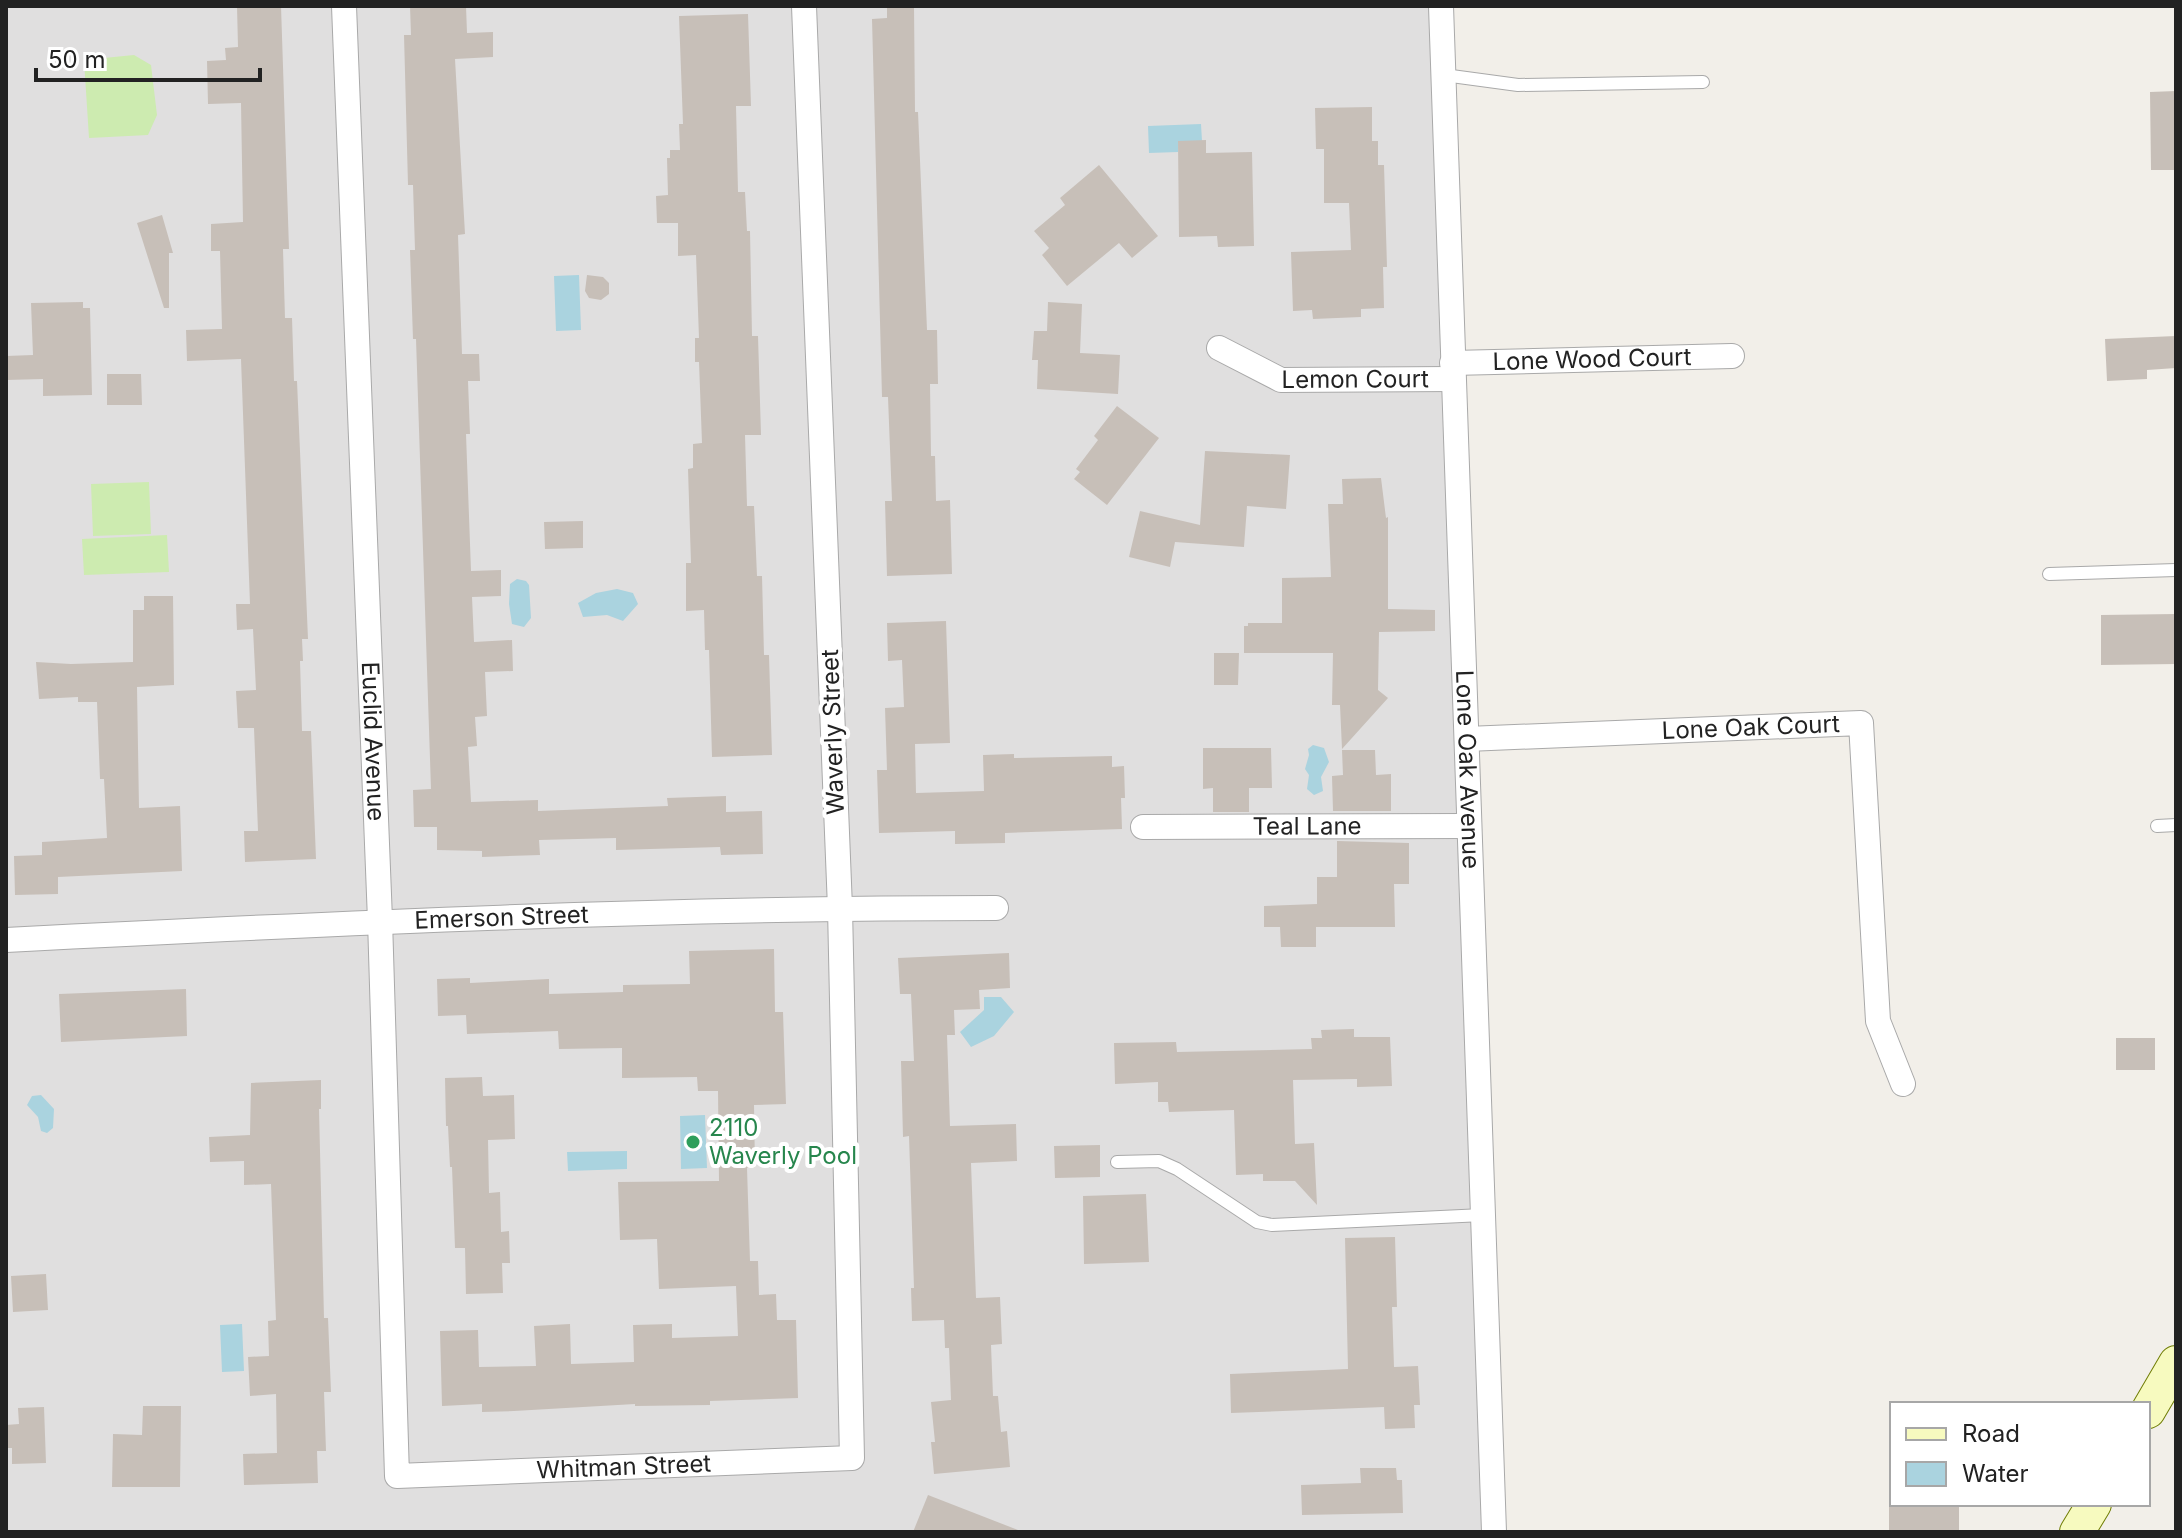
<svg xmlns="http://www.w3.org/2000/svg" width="2182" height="1538" viewBox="0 0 2182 1538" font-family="Inter,sans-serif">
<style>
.residential{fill:#e0dfdf}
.grass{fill:#cdebb0}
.water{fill:#aad3df}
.building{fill:#c7bfb8}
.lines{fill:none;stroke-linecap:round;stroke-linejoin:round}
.lane-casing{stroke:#a9a9a9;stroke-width:14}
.street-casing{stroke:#a9a9a9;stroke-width:26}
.secondary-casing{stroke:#707d05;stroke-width:36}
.lane{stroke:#fff;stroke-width:12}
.street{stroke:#fff;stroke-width:24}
.secondary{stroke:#f7fabf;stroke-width:34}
.leisure-dot{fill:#2e9e5b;stroke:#fff;stroke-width:3}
.labels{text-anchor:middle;stroke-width:8;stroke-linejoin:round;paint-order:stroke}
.street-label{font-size:24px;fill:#222;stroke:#fff}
.leisure-label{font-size:24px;fill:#27864d;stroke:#fff;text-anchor:start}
</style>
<rect width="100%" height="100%" fill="#f2efe9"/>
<!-- residential -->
<path class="residential" d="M6 6H1441L1494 1532H6Z"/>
<!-- grass -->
<path class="grass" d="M134 55 151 65 157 115 148 135 89 138 84 60Z
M149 482 151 534 93 536 91 484Z
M167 535 169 572 84 575 82 539Z"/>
<!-- water -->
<path class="water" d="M1201 124 1202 141 1178 142V152L1149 153 1148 126Z
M579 275 581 330 556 331 554 276Z
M517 579 526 581 529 585 531 618 524 627 512 624 509 604 510 584Z
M617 589 633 593 638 604 623 621 607 615 583 617 578 603 596 593Z
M1313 745 1324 748 1329 762 1321 777 1323 791 1314 795 1307 789 1309 775 1305 769 1309 755 1308 749Z
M984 997H1001L1014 1012 994 1036 971 1047 960 1032 984 1010Z
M41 1095 54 1109 53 1128 47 1133 41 1131 38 1117 27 1105 32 1096Z
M705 1115 707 1168 681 1169 680 1116Z
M627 1151V1169L568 1171 567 1152Z
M242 1324 244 1371 222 1372 220 1325Z"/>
<!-- building -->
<path class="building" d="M237 6H281L289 249H283L285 318H292L294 381H297L308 639H302L303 661H300L302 731H311L316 859 245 862 244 831H258L254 728H238L236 691 256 690 253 629 237 630 236 604H250L241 359 187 361 186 330 222 329 220 251H211V224L243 222 241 103 208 104 207 61 226 60 225 48 238 47Z
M410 6H466L467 33 493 32V57L455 59 465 234 458 235 462 354H479L480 381H468L470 434H466L471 571 501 570V596L472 597 474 642 512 640 513 671 485 672 487 716 475 717 477 746 468 747 471 802 538 800V811L668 806 667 798 726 796V812L762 811 763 854 721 855 720 847 616 850V838L539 840 540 855 482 857V851L437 850V827H414L413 790 431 789 416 339H413L410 250H415L413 185H408L404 35H411Z
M887 6H914L915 112H918L927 330H937L938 384H930L931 456H935L936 501 950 500 952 574 887 576 885 501H892L888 397H882L872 19 887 18Z
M748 14 751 106H736L738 192H745L747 231H750L752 336H758L761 435H745L747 506H754L757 576H762L764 655H769L772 755 712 757 709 650H705L704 610 686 611V563H691L688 469 693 468V444L702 443 699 362H695V338H699L696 255 678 256V223H657L656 196 668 195 667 158H670V150H680L679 124H683L679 16Z
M2176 91V170H2151L2150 92Z
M1372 107V141H1378V165H1384L1387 267H1383L1384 308 1361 309V317L1313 319 1312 310 1293 311 1291 252 1351 250 1349 203H1324V149H1316L1315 108Z
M1206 140V153L1252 152 1254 246 1218 247 1217 236 1179 237 1178 141Z
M1099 165 1158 236 1132 258 1119 243 1067 286 1042 255 1049 248 1034 231 1065 205 1060 198Z
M162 215 173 253H169V308H164L137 223Z
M587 275 603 277 609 283V294L601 300 589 298 585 291Z
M83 302V308H90L92 395 43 396V379L6 380V356L33 355 31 303Z
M1048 302 1082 304 1080 353 1120 355 1118 394 1037 389 1038 360H1032L1034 331H1047Z
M2176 336V368L2147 370V379L2107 381 2105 339Z
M107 374H141L142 405H107Z
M1117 406 1159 438 1107 505 1074 479 1080 472 1076 469 1098 440 1094 436Z
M1205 451 1290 455 1286 509 1247 506 1244 547 1175 542 1170 567 1129 557 1140 511 1200 525Z
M1381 478 1386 518 1388 517V609L1435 610V631L1379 632 1378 690 1388 698 1342 749 1340 705H1332L1333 653H1244V626H1248V623H1282V578L1331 577 1328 504H1343L1342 479Z
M583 521V548L545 549 544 522Z
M144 596H173L174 685 137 687 139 808 180 806 182 871 58 877V894L15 895 14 856 42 855V842L107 838 104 779H100L97 702H78V697L39 699 36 662 71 664 133 662V610H144Z
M2176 614V664L2101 665V615Z
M946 621 950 743 915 744 916 793 984 791 983 755 1014 754V758L1112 756V767L1124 766 1125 798H1121L1122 829 1005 833V843L955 844V831L879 833 877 770H887L885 708 904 707 902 660 888 661 887 623Z
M1214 653H1239L1238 685H1214Z
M1203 748H1271L1272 788H1249V812H1213V788L1203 789Z
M1342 750H1375L1376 775 1391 774V811H1333L1332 776 1343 775Z
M1337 841 1409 843V884H1394L1395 927H1316V947H1281L1280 927H1264V906L1317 904V877H1337Z
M774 949 775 1012H783L786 1104 754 1105 755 1168H747L750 1261H758L759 1295 776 1294 777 1320H796L798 1398 710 1401V1405L635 1406V1404L514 1411 482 1412V1404L442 1406 440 1331 478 1330 479 1367 536 1366 534 1326 570 1324 571 1364 634 1362 633 1325 672 1324V1338L738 1336 736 1286 659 1289 657 1239 620 1240 618 1182 719 1181 718 1091H698L697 1077 622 1078V1048L559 1049 558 1031 467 1034 466 1015 438 1016 437 979 470 978V983L549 979V994L623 992V985L690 984 689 951Z
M1009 953 1010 988 979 990 980 1009 954 1010 955 1035H947L950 1126 1016 1124 1017 1161 971 1163 976 1298 1000 1297 1002 1344 991 1345 993 1396H998L1001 1432 1007 1431 1010 1467 934 1474 931 1442H935L931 1402 951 1400 949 1348H945L944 1320 912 1321 911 1288H914L909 1136 903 1137 901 1061H914L911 994H900L898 958Z
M186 989 187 1036 61 1042 59 994Z
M1354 1029V1037H1390L1392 1086 1357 1087V1079L1293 1080 1295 1144 1314 1143 1317 1205 1295 1181H1263V1174L1236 1175 1234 1110 1169 1112 1168 1102H1158V1082L1115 1084 1114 1043 1176 1042 1177 1052 1312 1049 1311 1038H1322L1321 1030Z
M2116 1038H2155V1070H2116Z
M482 1077 483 1096 514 1095 515 1139 488 1140 489 1193 500 1192 501 1232 509 1231 510 1263H502L503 1293 466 1294 465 1248H455L452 1167H450L448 1126H446L445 1078Z
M321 1080V1109H319L324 1318H328L331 1392H324L326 1451H317L318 1483 244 1485 243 1454 277 1453 276 1394 250 1396 248 1357 269 1356 268 1321 276 1320 271 1184 244 1185V1161L210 1162 209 1137 250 1135 251 1083Z
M1100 1145V1177L1055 1178 1054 1146Z
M1146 1194 1149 1262 1084 1264 1083 1196Z
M1395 1237 1397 1307H1392L1394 1367 1418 1366 1420 1405H1414L1415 1428 1385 1429 1384 1407 1231 1413 1230 1374 1348 1369 1345 1238Z
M46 1274 48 1310 13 1312 11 1276Z
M143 1406H181L180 1487H112L113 1434 142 1435Z
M44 1407 46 1463 12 1464V1448H6V1425L19 1424 18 1408Z
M1360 1468H1396L1397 1480H1402L1403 1513 1302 1515 1301 1485 1361 1483Z
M928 1495 1018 1530V1532H913Z
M1889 1504H1959V1532H1889Z"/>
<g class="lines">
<!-- lane casing -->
<g class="lane-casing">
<path id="lane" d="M1444 75 1518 85 1703 82
M2049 574 2176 570
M2157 826 2176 825
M1117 1162 1159 1161 1177 1169 1257 1222 1272 1225 1483 1215"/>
</g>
<!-- street casing -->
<g class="street-casing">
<g id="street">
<path id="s1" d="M344 6 380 920 397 1476 852 1458 840 908 804 6"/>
<path id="s2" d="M1441 6 1494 1532"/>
<path id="s3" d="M1219 348 1281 380 1453 379"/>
<path id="s4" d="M1452 363 1732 356"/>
<path id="s5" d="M1467 739 1861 723 1878 1021 1903 1084"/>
<path id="s6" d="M1143 827 1469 826"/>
<path id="s7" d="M6 940C336 923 665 908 996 908"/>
</g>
</g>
<!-- secondary casing -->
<g class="secondary-casing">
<path id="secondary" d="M2148 1411 2176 1363
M2077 1532 2094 1504"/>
</g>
<!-- lane -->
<use href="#lane" class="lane"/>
<!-- street -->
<use href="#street" class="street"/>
<!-- secondary -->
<use href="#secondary" class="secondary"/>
</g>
<!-- markers -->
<circle class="leisure-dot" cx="693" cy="1142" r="8"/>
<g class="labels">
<!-- street labels -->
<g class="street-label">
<text dy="8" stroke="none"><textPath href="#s4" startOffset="140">Lone Wood Court</textPath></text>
<text dy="8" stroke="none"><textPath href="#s3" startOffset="144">Lemon Court</textPath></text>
<text dy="8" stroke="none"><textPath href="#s5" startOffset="284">Lone Oak Court</textPath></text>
<text transform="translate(833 732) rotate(-92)" y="8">Waverly Street</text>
<text dy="8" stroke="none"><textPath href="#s1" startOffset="736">Euclid Avenue</textPath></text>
<text dy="8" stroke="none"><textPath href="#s2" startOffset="764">Lone Oak Avenue</textPath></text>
<text dy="8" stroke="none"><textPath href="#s6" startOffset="164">Teal Lane</textPath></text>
<text dy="8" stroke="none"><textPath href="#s7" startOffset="496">Emerson Street</textPath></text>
<text dy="8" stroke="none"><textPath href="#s1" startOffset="1698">Whitman Street</textPath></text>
</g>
<!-- leisure labels -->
<g class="leisure-label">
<text x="709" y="1136">2110<tspan x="709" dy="28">Waverly Pool</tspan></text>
</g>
</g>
<!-- border -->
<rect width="2182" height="1538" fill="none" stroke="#222222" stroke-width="16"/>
<!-- legend -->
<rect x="1890" y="1402" width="260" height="104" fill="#ffffff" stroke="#a7a7a7" stroke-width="2"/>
<rect x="1906" y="1428" width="40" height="12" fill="#f7fabf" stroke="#a7a7a7" stroke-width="2"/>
<text x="1962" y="1442" font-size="24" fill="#222222">Road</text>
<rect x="1906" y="1462" width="40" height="24" fill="#aad3df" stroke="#a7a7a7" stroke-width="2"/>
<text x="1962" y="1482" font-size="24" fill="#222222">Water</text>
<!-- scale -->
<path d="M36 68v12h224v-12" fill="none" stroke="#222222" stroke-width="4"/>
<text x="48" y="68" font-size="24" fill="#222222" stroke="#ffffff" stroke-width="6" paint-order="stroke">50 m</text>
</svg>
